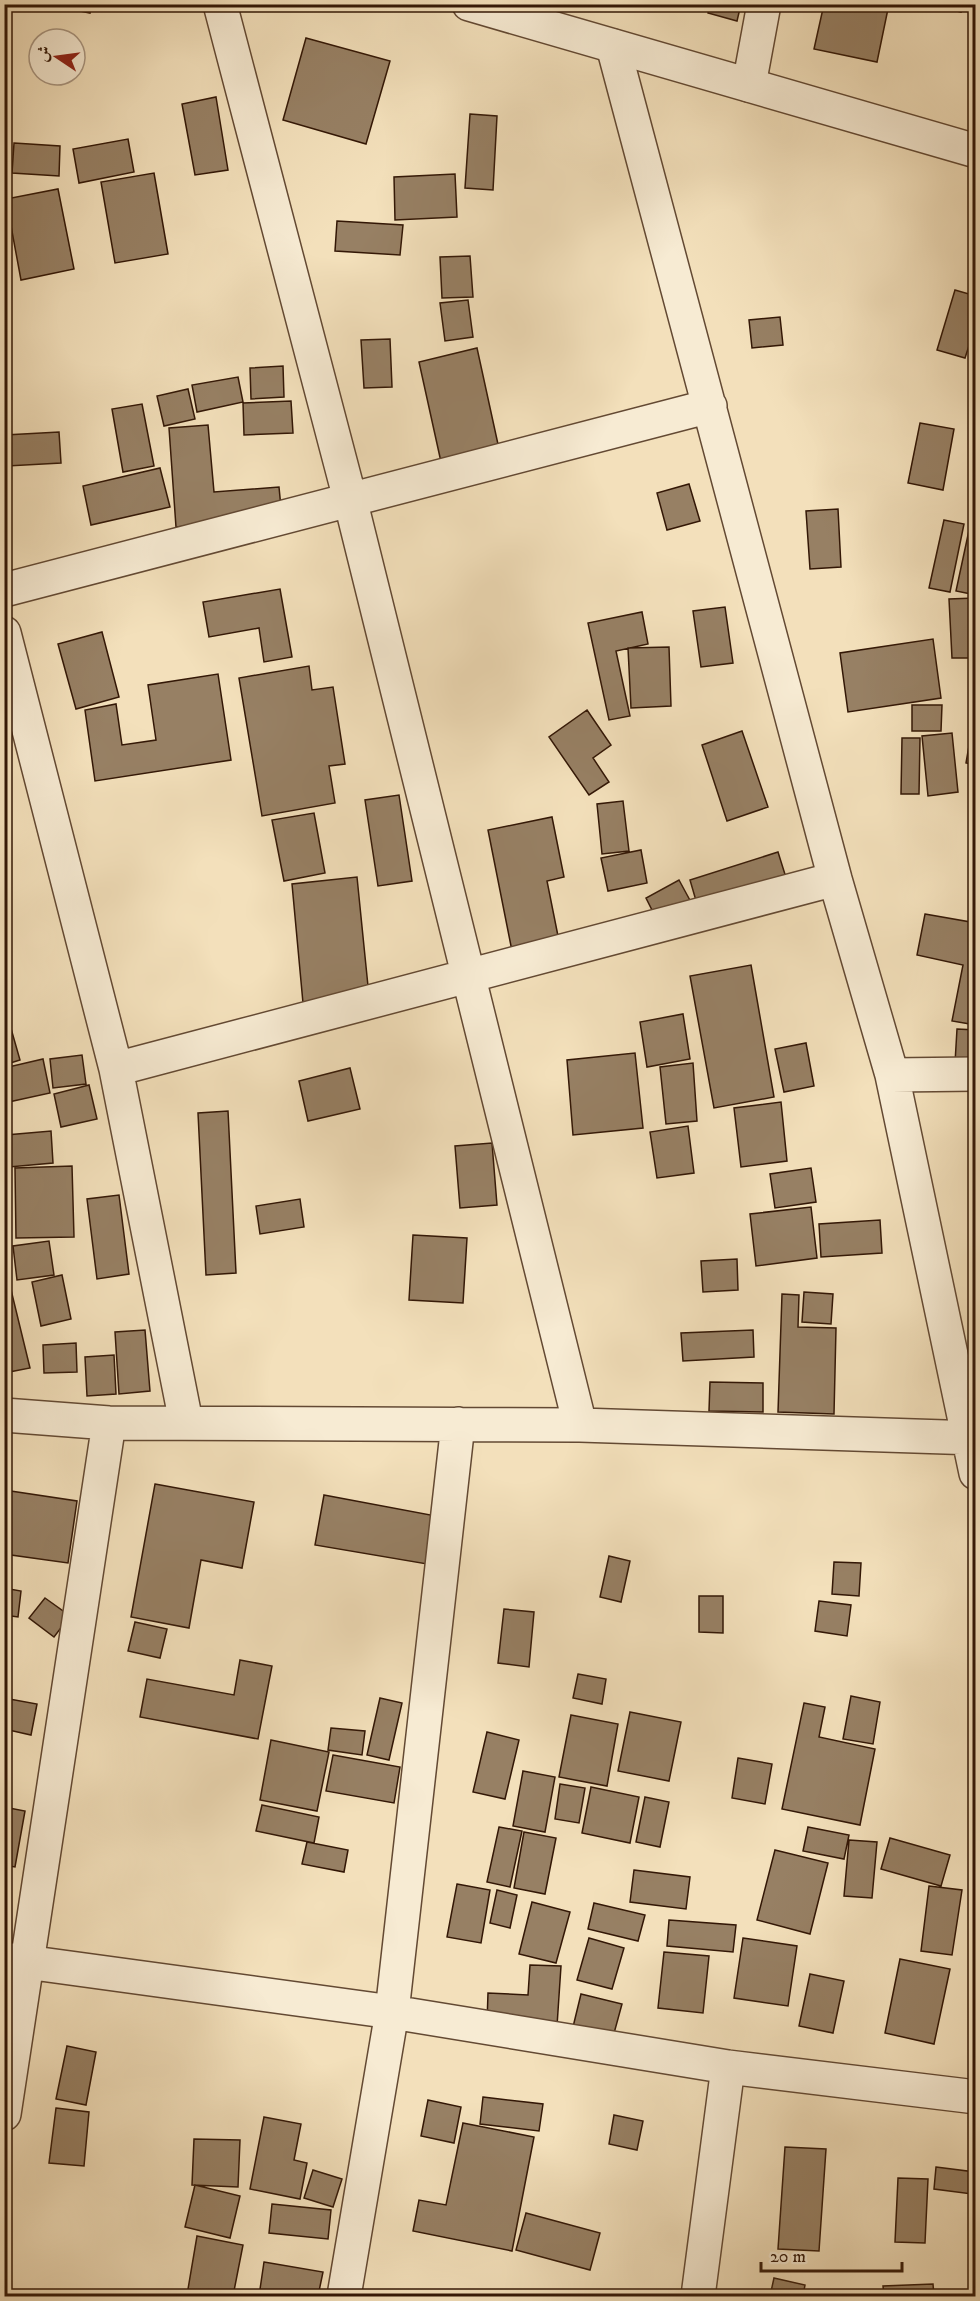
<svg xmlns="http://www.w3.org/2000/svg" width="980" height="2301" viewBox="0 0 980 2301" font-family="'IM FELL DW Pica',Amiri,serif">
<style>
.building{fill:#978064;stroke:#331706;stroke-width:1.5}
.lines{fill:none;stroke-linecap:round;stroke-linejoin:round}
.minor-casing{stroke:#634933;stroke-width:36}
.tertiary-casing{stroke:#634933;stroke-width:36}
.minor{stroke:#f7ebd3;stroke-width:33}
.tertiary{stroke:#f7ebd3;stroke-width:33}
</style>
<rect width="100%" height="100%" fill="#f3e0bb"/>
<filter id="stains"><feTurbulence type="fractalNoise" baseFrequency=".00333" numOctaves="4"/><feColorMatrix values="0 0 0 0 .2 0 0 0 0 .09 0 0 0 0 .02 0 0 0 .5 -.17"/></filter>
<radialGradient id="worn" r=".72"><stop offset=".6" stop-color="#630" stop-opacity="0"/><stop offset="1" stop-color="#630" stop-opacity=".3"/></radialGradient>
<!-- building -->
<path class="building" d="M47 4H92L90 13Z
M710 4H741L737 21 708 13Z
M824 4H889L877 62 814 49Z
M928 4H962L961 12Z
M306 38 390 61 366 144 283 120Z
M216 97 228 170 195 175 182 104Z
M470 114 497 116 493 190 465 188Z
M128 139 134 172 79 183 73 149Z
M14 143 60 146 59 176 12 173Z
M4 153 9 183 4 184Z
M154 173 168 254 115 263 101 182Z
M455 174 457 217 395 220 394 177Z
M58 189 74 269 21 280 6 199Z
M337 221 403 225 400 255 335 251Z
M470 256 473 297 442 298 440 257Z
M955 290 976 296V324L965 358 937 350Z
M468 300 473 337 445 341 440 303Z
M780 317 783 345 752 348 749 320Z
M390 339 392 387 364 388 361 340Z
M477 348 501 458 443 471 419 362Z
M283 366 284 397 251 399 250 368Z
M238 377 243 402 197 412 192 385Z
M188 389 195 419 164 426 157 396Z
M291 401 293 433 244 435 243 403Z
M142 404 154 466 123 472 112 409Z
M920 423 954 429 943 490 908 483Z
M208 425 214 492 279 487 282 518 176 527 169 428Z
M59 432 61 463 7 466 5 435Z
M160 468 170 507 91 525 83 486Z
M689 484 700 521 667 530 657 493Z
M838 509 841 567 810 569 806 511Z
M944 520 964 524 950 592 929 588Z
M971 521 976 522V595L956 591Z
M280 589 292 657 264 662 259 628 209 637 203 602Z
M975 598 976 658H952L949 599Z
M725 607 733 663 701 667 693 611Z
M642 612 648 644 616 651 630 716 609 720 588 623Z
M102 632 119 697 76 709 58 644Z
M933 639 941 698 848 712 840 653Z
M669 647 671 706 631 708 628 648Z
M309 666 312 690 333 687 345 764 329 766 335 803 262 816 239 678Z
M218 674 231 760 95 781 85 710 116 704 122 745 156 740 148 685Z
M976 685V734L969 733Z
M912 705H942L941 731H912Z
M587 710 611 745 593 758 609 782 589 795 549 737Z
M742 731 768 807 727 821 702 745Z
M952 733 958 792 928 796 922 736Z
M902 738H920L919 794H901Z
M970 740 976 741V765L966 763Z
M399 795 412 881 378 886 365 800Z
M623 801 629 851 602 854 597 804Z
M314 813 325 873 284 881 272 820Z
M552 817 564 877 547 881 560 946 513 956 488 830Z
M641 850 647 883 608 891 601 858Z
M778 852 788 884 699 911 690 880Z
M357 877 369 996 303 1003 292 884Z
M679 880 699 917 665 936 646 898Z
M925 914 976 923V1025L952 1021 963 965 917 955Z
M751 965 774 1097 714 1108 690 976Z
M4 1004 20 1060 4 1065Z
M683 1014 690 1059 647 1067 640 1022Z
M957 1029 976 1030V1064L955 1063Z
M806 1043 814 1086 784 1092 775 1049Z
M635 1053 643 1128 573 1135 567 1060Z
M82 1055 86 1084 53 1088 50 1059Z
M43 1059 50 1093 4 1103V1068Z
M693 1063 697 1121 666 1124 660 1067Z
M350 1068 360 1109 308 1121 299 1081Z
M89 1085 97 1119 61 1127 54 1094Z
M781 1102 787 1161 741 1167 734 1108Z
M228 1111 236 1273 206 1275 198 1113Z
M688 1126 694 1173 657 1178 650 1132Z
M51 1131 53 1163 9 1167 6 1135Z
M492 1143 497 1205 460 1208 455 1146Z
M72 1166 74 1237 16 1238 15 1168Z
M811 1168 816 1202 775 1208 770 1174Z
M119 1195 129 1274 97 1279 87 1199Z
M300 1199 304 1227 260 1234 256 1206Z
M811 1207 817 1258 756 1266 750 1214Z
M880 1220 882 1253 821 1257 819 1224Z
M413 1235 467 1238 463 1303 409 1300Z
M49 1241 54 1275 17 1280 13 1246Z
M737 1259 738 1290 703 1292 701 1261Z
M4 1261 30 1368 4 1373Z
M62 1275 71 1319 41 1326 32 1282Z
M804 1292 833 1294 831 1324 802 1322Z
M782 1294 799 1295 798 1327 836 1328 834 1414 778 1412Z
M145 1330 150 1391 119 1394 115 1332Z
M753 1330 754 1357 683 1361 681 1333Z
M76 1343 77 1372 44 1373 43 1345Z
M114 1355 116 1394 87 1396 85 1357Z
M710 1382 763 1383V1412L709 1411Z
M155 1484 254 1502 242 1568 201 1560 189 1628 131 1617Z
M4 1490 77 1501 68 1563 4 1554Z
M324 1495 436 1516 427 1564 315 1545Z
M609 1556 630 1561 621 1602 600 1597Z
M834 1562 861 1563 859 1596 832 1594Z
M4 1588 21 1591 18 1617 4 1615Z
M699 1596H723V1633L699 1632Z
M45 1598 70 1616 54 1637 29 1618Z
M819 1601 851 1605 847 1636 815 1631Z
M504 1609 534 1612 529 1667 498 1663Z
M135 1622 167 1629 160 1658 128 1651Z
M240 1660 272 1666 258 1739 140 1717 147 1679 234 1695Z
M578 1674 606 1679 602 1704 573 1698Z
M851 1696 880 1702 873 1744 843 1739Z
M4 1698 37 1704 31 1735 4 1729Z
M380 1698 402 1703 389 1760 367 1755Z
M804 1703 825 1707 819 1737 875 1749 860 1825 782 1809Z
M630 1712 681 1722 669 1781 618 1771Z
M571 1715 618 1724 607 1786 559 1777Z
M331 1728 365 1731 362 1755 328 1750Z
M487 1732 519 1740 505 1799 473 1792Z
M271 1740 329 1752 317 1811 260 1800Z
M333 1755 400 1767 394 1803 326 1791Z
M738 1758 772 1764 765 1804 732 1798Z
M523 1771 555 1777 545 1832 513 1826Z
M560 1784 585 1788 579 1823 555 1819Z
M591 1787 639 1797 630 1843 582 1833Z
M645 1797 669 1802 660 1847 636 1842Z
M262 1805 319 1817 314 1843 256 1831Z
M4 1807 25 1811 15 1867 4 1865Z
M499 1827 522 1831 510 1887 487 1882Z
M808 1827 849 1835 844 1859 803 1851Z
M524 1832 556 1838 545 1894 514 1888Z
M890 1838 950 1855 941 1886 881 1869Z
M849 1840 877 1842 872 1898 844 1896Z
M307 1842 348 1850 344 1872 302 1864Z
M775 1850 828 1863 810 1934 757 1920Z
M634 1870 690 1877 686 1909 630 1902Z
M457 1884 490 1890 481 1943 447 1937Z
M929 1886 962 1890 952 1955 921 1951Z
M497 1890 517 1895 510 1928 490 1923Z
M532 1902 570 1912 556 1963 519 1954Z
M594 1903 645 1915 638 1941 588 1929Z
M669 1920 736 1925 733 1952 667 1946Z
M589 1938 624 1948 612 1989 577 1980Z
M743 1938 797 1946 788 2006 734 1998Z
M664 1952 709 1956 703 2013 658 2008Z
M900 1959 950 1969 934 2044 885 2033Z
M530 1965 561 1966 557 2026 487 2023 488 1993 528 1995Z
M810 1974 844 1981 833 2033 799 2026Z
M581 1994 622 2004 613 2037 573 2027Z
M67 2046 96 2052 86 2105 56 2099Z
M483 2097 543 2104 539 2131 480 2124Z
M428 2100 461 2107 454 2143 421 2136Z
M56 2108 89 2112 84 2166 49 2163Z
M614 2115 643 2121 637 2150 609 2144Z
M264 2117 301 2124 294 2160 307 2163 300 2199 250 2189Z
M463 2123 534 2137 512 2251 413 2231 419 2200 446 2205Z
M194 2139 240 2140 238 2187 192 2185Z
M785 2147 826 2149 819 2251 778 2249Z
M936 2167 975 2172 972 2194 934 2189Z
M313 2170 342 2179 333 2207 304 2198Z
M898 2178 928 2179 925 2243 895 2242Z
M195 2185 240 2196 230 2238 185 2227Z
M272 2204 331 2210 328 2239 269 2233Z
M526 2213 600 2233 590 2270 516 2250Z
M197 2236 243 2245 233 2296 187 2295Z
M264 2262 323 2272 318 2296H259Z
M774 2278 805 2285 803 2296H770Z
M933 2284 934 2296H884L883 2286Z"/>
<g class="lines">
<!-- minor casing -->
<g class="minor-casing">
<path id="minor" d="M220 4 350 499 580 1425
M613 46 835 879 892 1075 976 1473
M749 85 764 4
M4 590 710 406
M4 633 116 1069 186 1422
M116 1069 835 879
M892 1075 976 1074
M4 1415 109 1423 580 1425 976 1438
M4 1959 392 2012 728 2067 976 2097
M4 2114 109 1423
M344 2296 392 2012 458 1424
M698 2296 728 2067"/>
</g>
<!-- tertiary casing -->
<g class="tertiary-casing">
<path id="tertiary" d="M469 4 976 151"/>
</g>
<!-- minor -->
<use href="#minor" class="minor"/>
<!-- tertiary -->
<use href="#tertiary" class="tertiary"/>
</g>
<!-- margin -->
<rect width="980" height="2301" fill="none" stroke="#f3e0bb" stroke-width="24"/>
<rect x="6" y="6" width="968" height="2289" fill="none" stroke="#331706" stroke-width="3"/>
<rect x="12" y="12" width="956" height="2277" fill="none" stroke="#331706" stroke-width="1.5"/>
<!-- north arrow -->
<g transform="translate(57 57) rotate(283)"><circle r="28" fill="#f7ebd3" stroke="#a99681" stroke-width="1.5"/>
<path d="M0-4.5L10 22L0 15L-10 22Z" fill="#8f2418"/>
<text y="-9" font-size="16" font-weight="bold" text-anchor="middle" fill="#331706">ش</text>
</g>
<!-- scale -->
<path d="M761 2262v9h141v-9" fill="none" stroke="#331706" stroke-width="3"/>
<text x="770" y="2262" font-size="18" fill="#331706" stroke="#f7ebd3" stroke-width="4.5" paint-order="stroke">20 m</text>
<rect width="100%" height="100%" filter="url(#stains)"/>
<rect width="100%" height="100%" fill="url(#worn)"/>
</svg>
